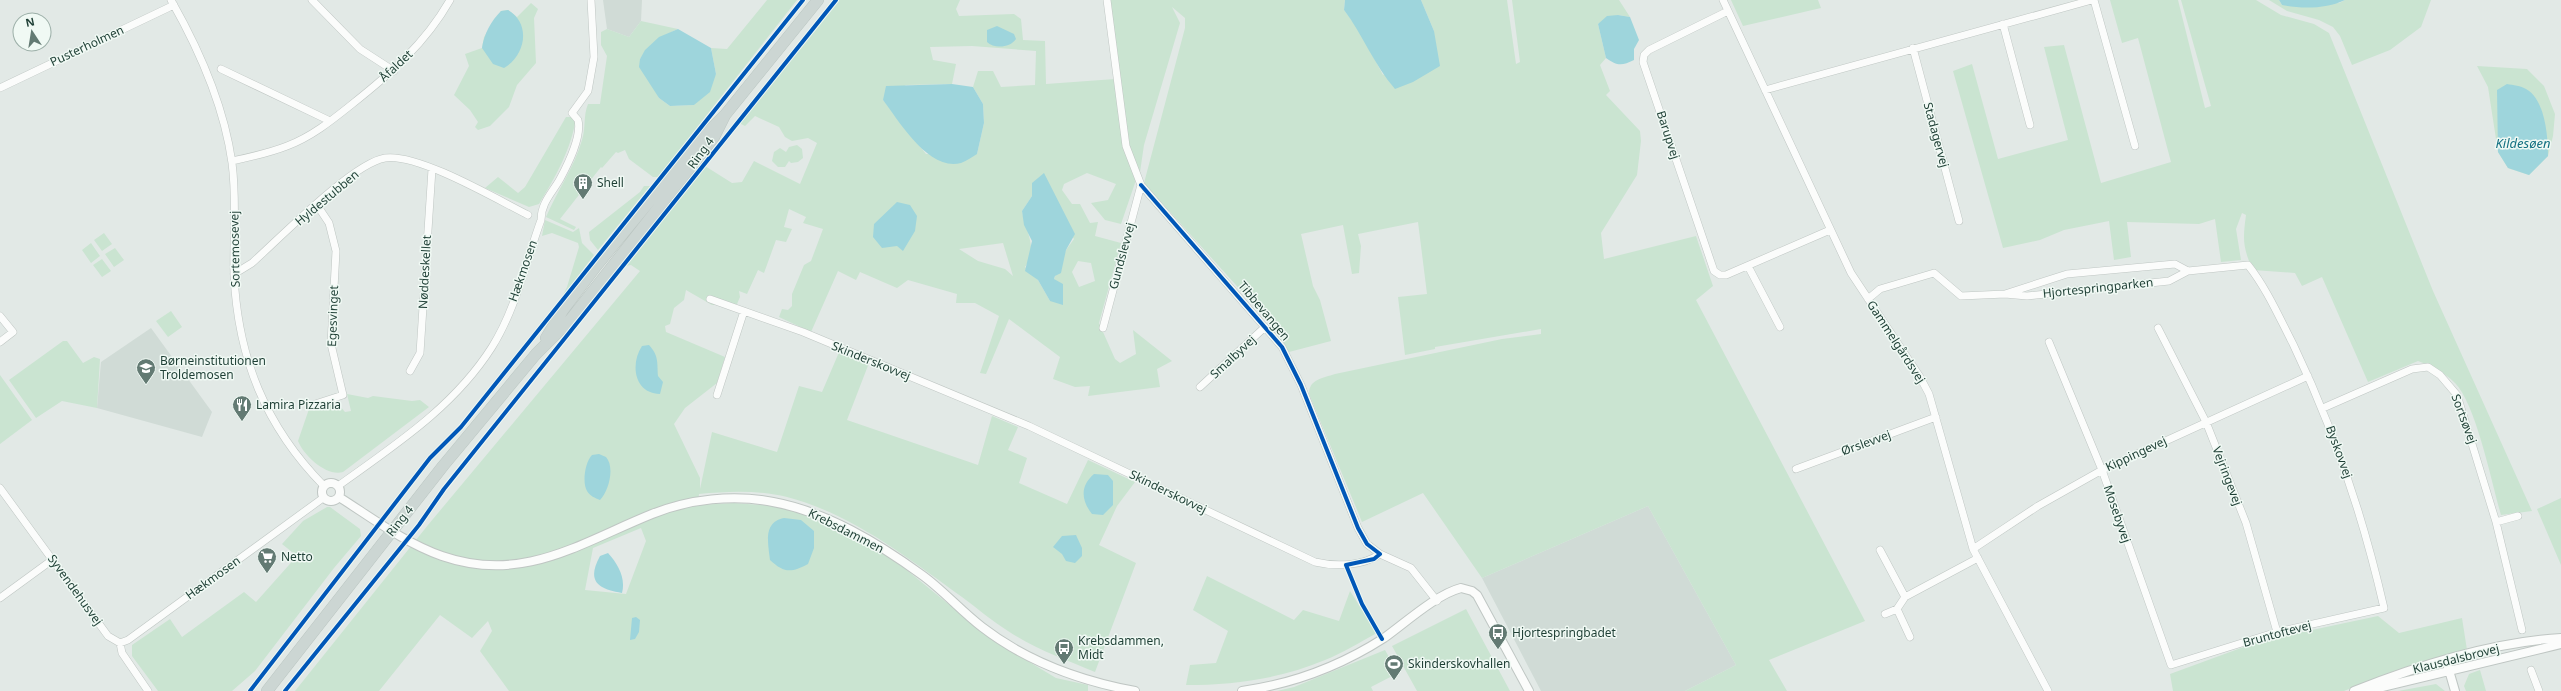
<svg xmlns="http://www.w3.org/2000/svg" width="2561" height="691" viewBox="0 0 2561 691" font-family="'Noto Sans',sans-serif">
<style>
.built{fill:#d0dbd6}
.green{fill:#cae4d1;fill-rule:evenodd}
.water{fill:#9ed5dc}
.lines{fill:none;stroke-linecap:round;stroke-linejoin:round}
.minor-casing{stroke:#bfc6c3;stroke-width:8}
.tertiary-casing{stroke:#bfc6c3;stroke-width:10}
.primary-casing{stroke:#bbc6c2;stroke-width:12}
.minor{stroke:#fbfcfb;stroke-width:7}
.tertiary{stroke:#fbfcfb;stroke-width:8}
.primary{stroke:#ccd6d3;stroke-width:11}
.cycleway-casing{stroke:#f0f9f4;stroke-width:6}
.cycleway{stroke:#0057b8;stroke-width:4}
.labels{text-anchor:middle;stroke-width:3;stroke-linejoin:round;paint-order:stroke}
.street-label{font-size:12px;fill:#1e3f35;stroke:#f0f9f4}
.poi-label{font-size:12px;fill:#1e3f35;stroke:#f0f9f4;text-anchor:start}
.water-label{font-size:13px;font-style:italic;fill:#127081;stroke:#f0f9f4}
</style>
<rect width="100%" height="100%" fill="#e2e9e6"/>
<!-- built -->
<path class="built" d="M603 0H642L641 21 629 37 607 29Z
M151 328 212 412 202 437 97 408 101 362Z
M1648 506 1736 665 1685 691H1541L1482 578Z"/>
<!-- green -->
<path class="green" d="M767 0H797L658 177H653L629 159 625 150 618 153 616 152 602 168 601 167 560 219 576 227 574 230 546 217C557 191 574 168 582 140 586 128 583 116 588 104H600L607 56 601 45V32L607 29 629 37 641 21 678 29C661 36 650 43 640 59L659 98 670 106 694 105 716 74 711 48 727 49Z
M838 0H960L956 9 959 16 1014 14 1021 19 1023 40 1045 41 1046 84 1115 79 1136 180 1121 224 1105 220 1091 203 1108 200 1116 184 1087 173 1064 184 1062 190 1072 204H1080L1090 223 1098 222 1095 236 1121 243 1099 323 1115 359 1120 363 1136 354 1133 330 1172 361 1157 369 1160 387 1088 396 1090 386 1075 387 1053 379 1060 357 1009 319 986 374 980 373 999 316 975 303H956L957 294 908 280 897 288 860 272 856 280 838 271 811 332 779 317 782 309 788 310 792 306V294L804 265 811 261 823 229 803 223 806 217 789 209 784 227 792 229 786 242 776 240 764 273 758 270 747 294 739 291 740 297 737 304 712 305 686 290 684 300 674 308 670 324 665 326 666 332 725 357 717 383 685 408 674 424 700 478V489L712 432 777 452 799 386 822 392 840 350 869 363 847 420 978 465 992 416 1018 427 1008 450 1027 458 1019 483 1067 504 1088 460 1135 482 1117 506 1099 545 1136 563 1095 672C1066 660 1035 649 1008 631 992 621 977 608 962 597 908 558 852 514 787 497 758 490 729 491 699 494L698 505 734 503 776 506 807 515 831 525 874 548 903 567 979 629 1006 648 1056 678 1088 685V691H509L480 651 492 631 488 621 472 638 440 615 379 691H295L428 525 640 271 631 265 625 266 705 166 732 183 742 182 754 161 800 184 817 143 808 138 792 141 785 137 779 127 755 116 745 126 737 122ZM972 46 1036 51 1035 85 1001 87 993 71H978L973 87 983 104 984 123 977 154H926L883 100 906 85 952 84 956 64 933 60 930 47ZM1032 183 1074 239 1066 250 1054 279 1062 292 1061 299 1050 301 1038 280 1025 267C1039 249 1025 230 1022 211L1032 196ZM1003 243 1013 276 1005 269 978 261 959 249ZM1078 261 1091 263 1095 281 1079 287 1072 272ZM641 528 646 541 626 594 585 590 593 548Z
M1110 0H1345L1344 10 1359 30 1383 75 1434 31 1421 0H1507L1516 64 1520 62 1512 0H1619L1630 17 1618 15 1598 24 1606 58 1600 65 1610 91 1606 95 1640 131 1641 141 1637 175 1601 233 1604 259 1696 236 1713 286 1696 300 1865 621 1769 660 1787 691H1685L1736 665 1648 506 1482 578 1423 493 1362 522 1309 394C1309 379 1323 378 1335 374L1502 339 1541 334V329L1435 347V349L1405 355 1398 297 1427 294 1418 222 1358 234 1361 246 1359 273 1352 274 1343 225 1301 234 1313 286 1320 300 1331 341 1289 352 1262 314 1144 183 1185 28V18L1172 7 1180 23 1144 145 1140 172 1128 145Z
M1731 0H1818L1821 8 1743 26Z
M2110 0H2178L2205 108 2211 106 2181 0H2256L2281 15 2314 24 2329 33 2433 291 2532 511 2501 515C2492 484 2476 404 2455 383 2444 372 2432 366 2418 361L2368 382 2322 277 2302 286 2295 273 2253 270C2242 247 2243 238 2246 215L2242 213 2236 229 2241 260 2221 262 2215 219 2199 224 2127 222 2131 257 2114 260 2109 221 2064 230 2040 240 2003 248 1953 71 1972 64 1998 159 2068 140 2044 47 2064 45 2101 183 2171 162 2138 38 2122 43Z
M2269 0H2279L2282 5 2339 3 2345 0H2431L2421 27 2390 50 2352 65 2340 36 2333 27 2319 20 2287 11Z
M531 3 538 9 534 18 536 63 517 85 509 107 490 126 478 130 475 127 478 122 470 110 454 95 469 66 465 54 482 48 484 37 501 11 508 10 517 17Z
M2477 66 2527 69 2544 86 2555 114 2553 136 2548 156 2529 175 2508 168 2498 152 2488 87Z
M566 117H576C572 148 555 178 539 204L529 207 485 188 498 177 518 193 525 187Z
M797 145 802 149 803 158 798 162 791 163 789 161 785 167H778L772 161 774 152 780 148 786 152 789 147Z
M644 186H650L598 250 590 240 589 232 640 192Z
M545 220 573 232 579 228 582 243 594 255 562 297 567 287 579 247 578 243 552 233 542 236Z
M104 233 112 244 102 251 94 240Z
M91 243 100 256 91 263 82 250Z
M115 248 124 260 114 267 105 254Z
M102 259 111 271 102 277 93 265Z
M171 311 182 327 168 337 156 321Z
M63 341H67L83 363 94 357 100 359 97 408 62 401 36 418 9 380Z
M0 375 32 420 0 444Z
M347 394 368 398 373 396 412 401 420 400 429 407 343 472C327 477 304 456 298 441L309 409 328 403 338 404 345 412 351 411Z
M2561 498V565L2537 509Z
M327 507H330L360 529 361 536 334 568 255 671 232 691H158L132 656V645L170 619 182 637 244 592 256 602 297 556 282 544 303 521Z
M1207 576 1294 620 1303 610 1339 621 1350 591 1377 633C1360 642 1343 653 1325 660 1280 679 1234 685 1186 685L1190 665 1216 663 1228 631 1193 610Z
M1466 609 1510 691H1417L1392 646Z
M2378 616 2399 633 2462 618 2467 650 2394 671 2344 691H2173L2170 674 2260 641Z
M1385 650 1398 673 1371 687 1373 691H1277L1294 687Z
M2480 670 2486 691H2466L2464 686 2469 674Z
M2436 684 2445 691H2398Z"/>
<!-- water -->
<path class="water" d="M1345 0H1421L1434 31 1440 66 1413 82 1395 89C1374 65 1363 35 1344 10Z
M2279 0H2345C2327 9 2301 9 2282 5Z
M508 10C532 24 525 56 504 68L493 64 482 48C484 34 491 21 501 11Z
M1618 15 1630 17 1639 40 1634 49V60C1622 66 1617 66 1606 58L1598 24 1607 16Z
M997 26 1014 34 1016 39C1010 48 994 49 987 42V30Z
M678 29 711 48 716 74 710 92 694 105 670 106 659 98 639 67 640 59 645 50 659 37Z
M952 84 973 87 983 104 984 123 977 154C972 157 966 161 961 163 929 172 899 121 883 100L886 86Z
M2507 84C2513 85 2521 86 2526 89 2545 99 2548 136 2548 156L2529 175 2508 168 2498 152 2497 90Z
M1044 173 1075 234 1066 250 1061 273 1055 276 1054 279 1063 284V305L1050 301 1038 280 1025 271 1032 241 1024 225 1022 211 1032 196V183Z
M897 202 910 205 917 216 915 231 903 251 897 246 882 248 873 237 874 224Z
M649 345C659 356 657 362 658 376L663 382 660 394C634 393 630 364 642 346Z
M599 454 606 457C615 467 609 491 600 500 595 498 590 496 587 491 582 483 585 462 592 455Z
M1094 474 1108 475 1113 481V505L1103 515 1092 514C1081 500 1080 486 1094 474Z
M784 518 801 520 814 531V548L808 564C791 573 784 573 770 560 768 543 763 522 784 518Z
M1076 535 1082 548V556L1075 563 1066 561 1062 554 1053 547 1062 536Z
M608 553C618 564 626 578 622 593 596 589 587 580 600 556Z
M636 617 640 620 639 632 635 639 630 640 632 618Z"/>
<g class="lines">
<!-- minor casing -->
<g class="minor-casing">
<path id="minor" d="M171 0C200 51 224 105 232 163 237 200 233 238 234 275 238 358 265 426 324 486
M312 0 360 49 394 71
M1107 0 1126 146 1141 185 1282 347 1301 385 1358 528 1367 544 1380 554 1411 568 1437 601
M1723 0 1851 273 1920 377 1929 394 1973 549 2048 691
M2094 0 2135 146
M1728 11 1649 50 1644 55 1643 62 1714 271 1720 275H1726L1830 230
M2003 24 2030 125
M1913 48 1959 221
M221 69 330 121
M0 88 174 5
M1765 90 2092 0
M232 161C251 157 269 153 287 146 311 137 331 121 351 105 390 74 425 44 450 0
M1748 266 1780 327
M234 274 252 263C280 238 353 163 385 158 418 153 496 199 528 215
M2005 294 2067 274 2175 264 2188 271 2248 265C2267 289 2279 317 2293 344 2334 429 2363 516 2384 608L2277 632 2171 665 2102 470 2049 342
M710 299 803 332 1029 426 1315 562C1336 567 1363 566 1380 554
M1868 299 1880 289 1934 273 1961 296 2005 294 2027 296 2169 281 2188 271
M0 316 13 332 0 342
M1103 328 1141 185
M2158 328 2206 422 2246 523 2277 632
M410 371 420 353 432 169
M1200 387 1265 327
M717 395 744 311
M309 406 343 395 331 344 336 251 329 223 317 205
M2323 408 2412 369 2428 367 2440 375 2457 395 2496 522 2522 630
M1796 469 1936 417
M338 486C395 445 454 407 492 347 516 309 526 261 541 220 541 203 552 193 560 179 568 164 582 137 578 120L572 113 588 91 594 57 591 0
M0 488 108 636 120 643
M2496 522 2518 516
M1973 549 2038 506 2102 470 2308 376
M1880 550 1905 597
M0 598 52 560
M1897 609 1910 637
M1885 614 1897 609 1905 597 1978 558
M120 643 128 640 323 498
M120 643 122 653 148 691
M2531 670 2539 691"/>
</g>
<!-- tertiary casing -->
<g class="tertiary-casing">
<path id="tertiary" d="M322 492a9 9 0 1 1 18 0a9 9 0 1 1-18 0Z
M339 497C372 518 405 543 442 556 523 584 580 543 652 514 689 499 734 494 773 502 827 512 878 543 922 575 943 590 961 611 982 627 1026 661 1081 681 1135 691
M2446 660 2455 691
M1242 691C1292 684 1342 665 1384 638 1405 623 1437 594 1461 588L1472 591 1477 595 1529 691
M2354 691C2417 666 2494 642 2561 638
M2366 691 2561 644"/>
</g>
<!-- primary casing -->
<g class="primary-casing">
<path id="primary" d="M546 338 563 310 597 265 699 141 725 115 818 0
M267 691 443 466 536 354 571 319 714 137 725 115"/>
</g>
<!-- minor -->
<use href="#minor" class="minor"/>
<!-- tertiary -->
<use href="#tertiary" class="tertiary"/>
<!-- primary -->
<use href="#primary" class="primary"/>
<!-- cycleway casing -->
<g class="cycleway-casing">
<path id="cycleway" d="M1141 185 1282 347 1301 385 1358 528 1367 544 1380 554 1374 559 1346 565 1362 604 1382 639
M250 691 430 458 461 427 803 0
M285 691 419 525 444 489 836 0"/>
</g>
<!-- cycleway -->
<use href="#cycleway" class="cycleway"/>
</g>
<!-- icons -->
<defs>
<g id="building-pin" transform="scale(1)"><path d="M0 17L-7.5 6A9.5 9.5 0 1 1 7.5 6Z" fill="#637a73" stroke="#f0f9f4"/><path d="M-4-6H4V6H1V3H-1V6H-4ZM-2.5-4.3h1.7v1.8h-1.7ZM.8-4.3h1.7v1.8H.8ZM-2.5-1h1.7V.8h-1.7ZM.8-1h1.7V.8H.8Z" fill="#fff"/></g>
<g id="school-pin" transform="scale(1)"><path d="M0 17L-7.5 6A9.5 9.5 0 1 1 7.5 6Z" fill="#637a73" stroke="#f0f9f4"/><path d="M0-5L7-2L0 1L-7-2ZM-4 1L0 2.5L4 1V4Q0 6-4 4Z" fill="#fff"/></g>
<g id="restaurant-pin" transform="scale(1)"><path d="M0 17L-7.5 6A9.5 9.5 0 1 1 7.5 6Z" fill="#637a73" stroke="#f0f9f4"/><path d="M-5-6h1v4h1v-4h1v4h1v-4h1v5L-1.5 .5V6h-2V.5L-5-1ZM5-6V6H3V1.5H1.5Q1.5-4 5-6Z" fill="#fff"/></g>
<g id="supermarket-pin" transform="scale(1)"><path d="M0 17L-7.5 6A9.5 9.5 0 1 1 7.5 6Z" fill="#637a73" stroke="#f0f9f4"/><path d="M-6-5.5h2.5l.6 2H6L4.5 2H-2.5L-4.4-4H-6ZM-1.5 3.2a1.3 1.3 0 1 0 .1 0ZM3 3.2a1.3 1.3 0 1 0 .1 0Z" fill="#fff"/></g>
<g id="bus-pin" transform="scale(1)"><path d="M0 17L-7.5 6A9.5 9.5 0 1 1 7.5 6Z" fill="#637a73" stroke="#f0f9f4"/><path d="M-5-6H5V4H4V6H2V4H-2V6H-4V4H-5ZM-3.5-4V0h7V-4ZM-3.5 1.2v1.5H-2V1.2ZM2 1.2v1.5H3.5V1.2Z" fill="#fff"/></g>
<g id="stadium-pin" transform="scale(1)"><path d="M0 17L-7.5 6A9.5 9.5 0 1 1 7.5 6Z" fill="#637a73" stroke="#f0f9f4"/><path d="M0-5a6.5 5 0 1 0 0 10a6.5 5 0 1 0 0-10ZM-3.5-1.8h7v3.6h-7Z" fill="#fff"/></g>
</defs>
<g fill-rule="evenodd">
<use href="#building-pin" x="583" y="183"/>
<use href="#school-pin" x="146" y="368"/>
<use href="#restaurant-pin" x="242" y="405"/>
<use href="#supermarket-pin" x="267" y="557"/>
<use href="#bus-pin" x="1498" y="633"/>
<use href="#bus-pin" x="1064" y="648"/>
<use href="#stadium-pin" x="1394" y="664"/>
</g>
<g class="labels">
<!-- street labels -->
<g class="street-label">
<text transform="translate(87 46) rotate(-25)" y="4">Pusterholmen</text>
<text transform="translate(396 66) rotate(-43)" y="4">Åfaldet</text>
<text transform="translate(1668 135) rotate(72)" y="4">Barupvej</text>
<text transform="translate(1936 135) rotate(75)" y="4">Stadagervej</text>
<text transform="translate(701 153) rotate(-54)" y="4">Ring 4</text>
<text transform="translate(327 198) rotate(-40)" y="4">Hyldestubben</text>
<text transform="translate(235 249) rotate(-91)" y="4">Sortemosevej</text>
<text transform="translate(1122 256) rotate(-75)" y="4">Gundslevvej</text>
<text transform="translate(523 271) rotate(-71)" y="4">Hækmosen</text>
<text transform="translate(425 272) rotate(-87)" y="4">Nøddeskellet</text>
<text transform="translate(2098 288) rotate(-6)" y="4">Hjortespringparken</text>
<text transform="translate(1264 311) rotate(50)" y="4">Tibbevangen</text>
<text transform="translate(333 316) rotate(-88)" y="4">Egesvinget</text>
<text transform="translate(1896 342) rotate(57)" y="4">Gammelgårdsvej</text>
<text transform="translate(1233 357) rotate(-43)" y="4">Smalbyvej</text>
<text transform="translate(871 361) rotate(22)" y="4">Skinderskovvej</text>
<text transform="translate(2464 419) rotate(70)" y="4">Sortsøvej</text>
<text transform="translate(1866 443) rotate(-20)" y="4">Ørslevvej</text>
<text transform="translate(2339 452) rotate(70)" y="4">Byskovvej</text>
<text transform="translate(2136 454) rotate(-25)" y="4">Kippingevej</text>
<text transform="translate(2227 476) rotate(69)" y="4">Vejringevej</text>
<text transform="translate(1168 492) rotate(26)" y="4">Skinderskovvej</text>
<text transform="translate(2117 514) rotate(71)" y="4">Mosebyvej</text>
<text transform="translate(400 521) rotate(-52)" y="4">Ring 4</text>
<text transform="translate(846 531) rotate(27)" y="4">Krebsdammen</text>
<text transform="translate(213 578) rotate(-36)" y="4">Hækmosen</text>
<text transform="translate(75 590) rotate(54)" y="4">Syvendehusvej</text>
<text transform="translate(2277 634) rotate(-15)" y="4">Bruntoftevej</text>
<text transform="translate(2456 659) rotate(-14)" y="4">Klausdalsbrovej</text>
</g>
<!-- poi labels -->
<g class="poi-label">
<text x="597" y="187">Shell</text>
<text x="160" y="365">Børneinstitutionen<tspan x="160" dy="14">Troldemosen</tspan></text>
<text x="256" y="409">Lamira Pizzaria</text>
<text x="281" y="561">Netto</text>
<text x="1512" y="637">Hjortespringbadet</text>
<text x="1078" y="645">Krebsdammen,<tspan x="1078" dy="14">Midt</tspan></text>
<text x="1408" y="668">Skinderskovhallen</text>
</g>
<!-- water labels -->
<g class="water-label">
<text x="2523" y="148">Kildesøen</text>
</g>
</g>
<!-- north arrow -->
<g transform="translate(32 32) rotate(348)"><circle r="19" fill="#f0f9f4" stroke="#9cafa8"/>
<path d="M0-3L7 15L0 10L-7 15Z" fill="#637a73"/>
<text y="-6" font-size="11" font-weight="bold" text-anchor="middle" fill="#1e3f35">N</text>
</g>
</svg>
